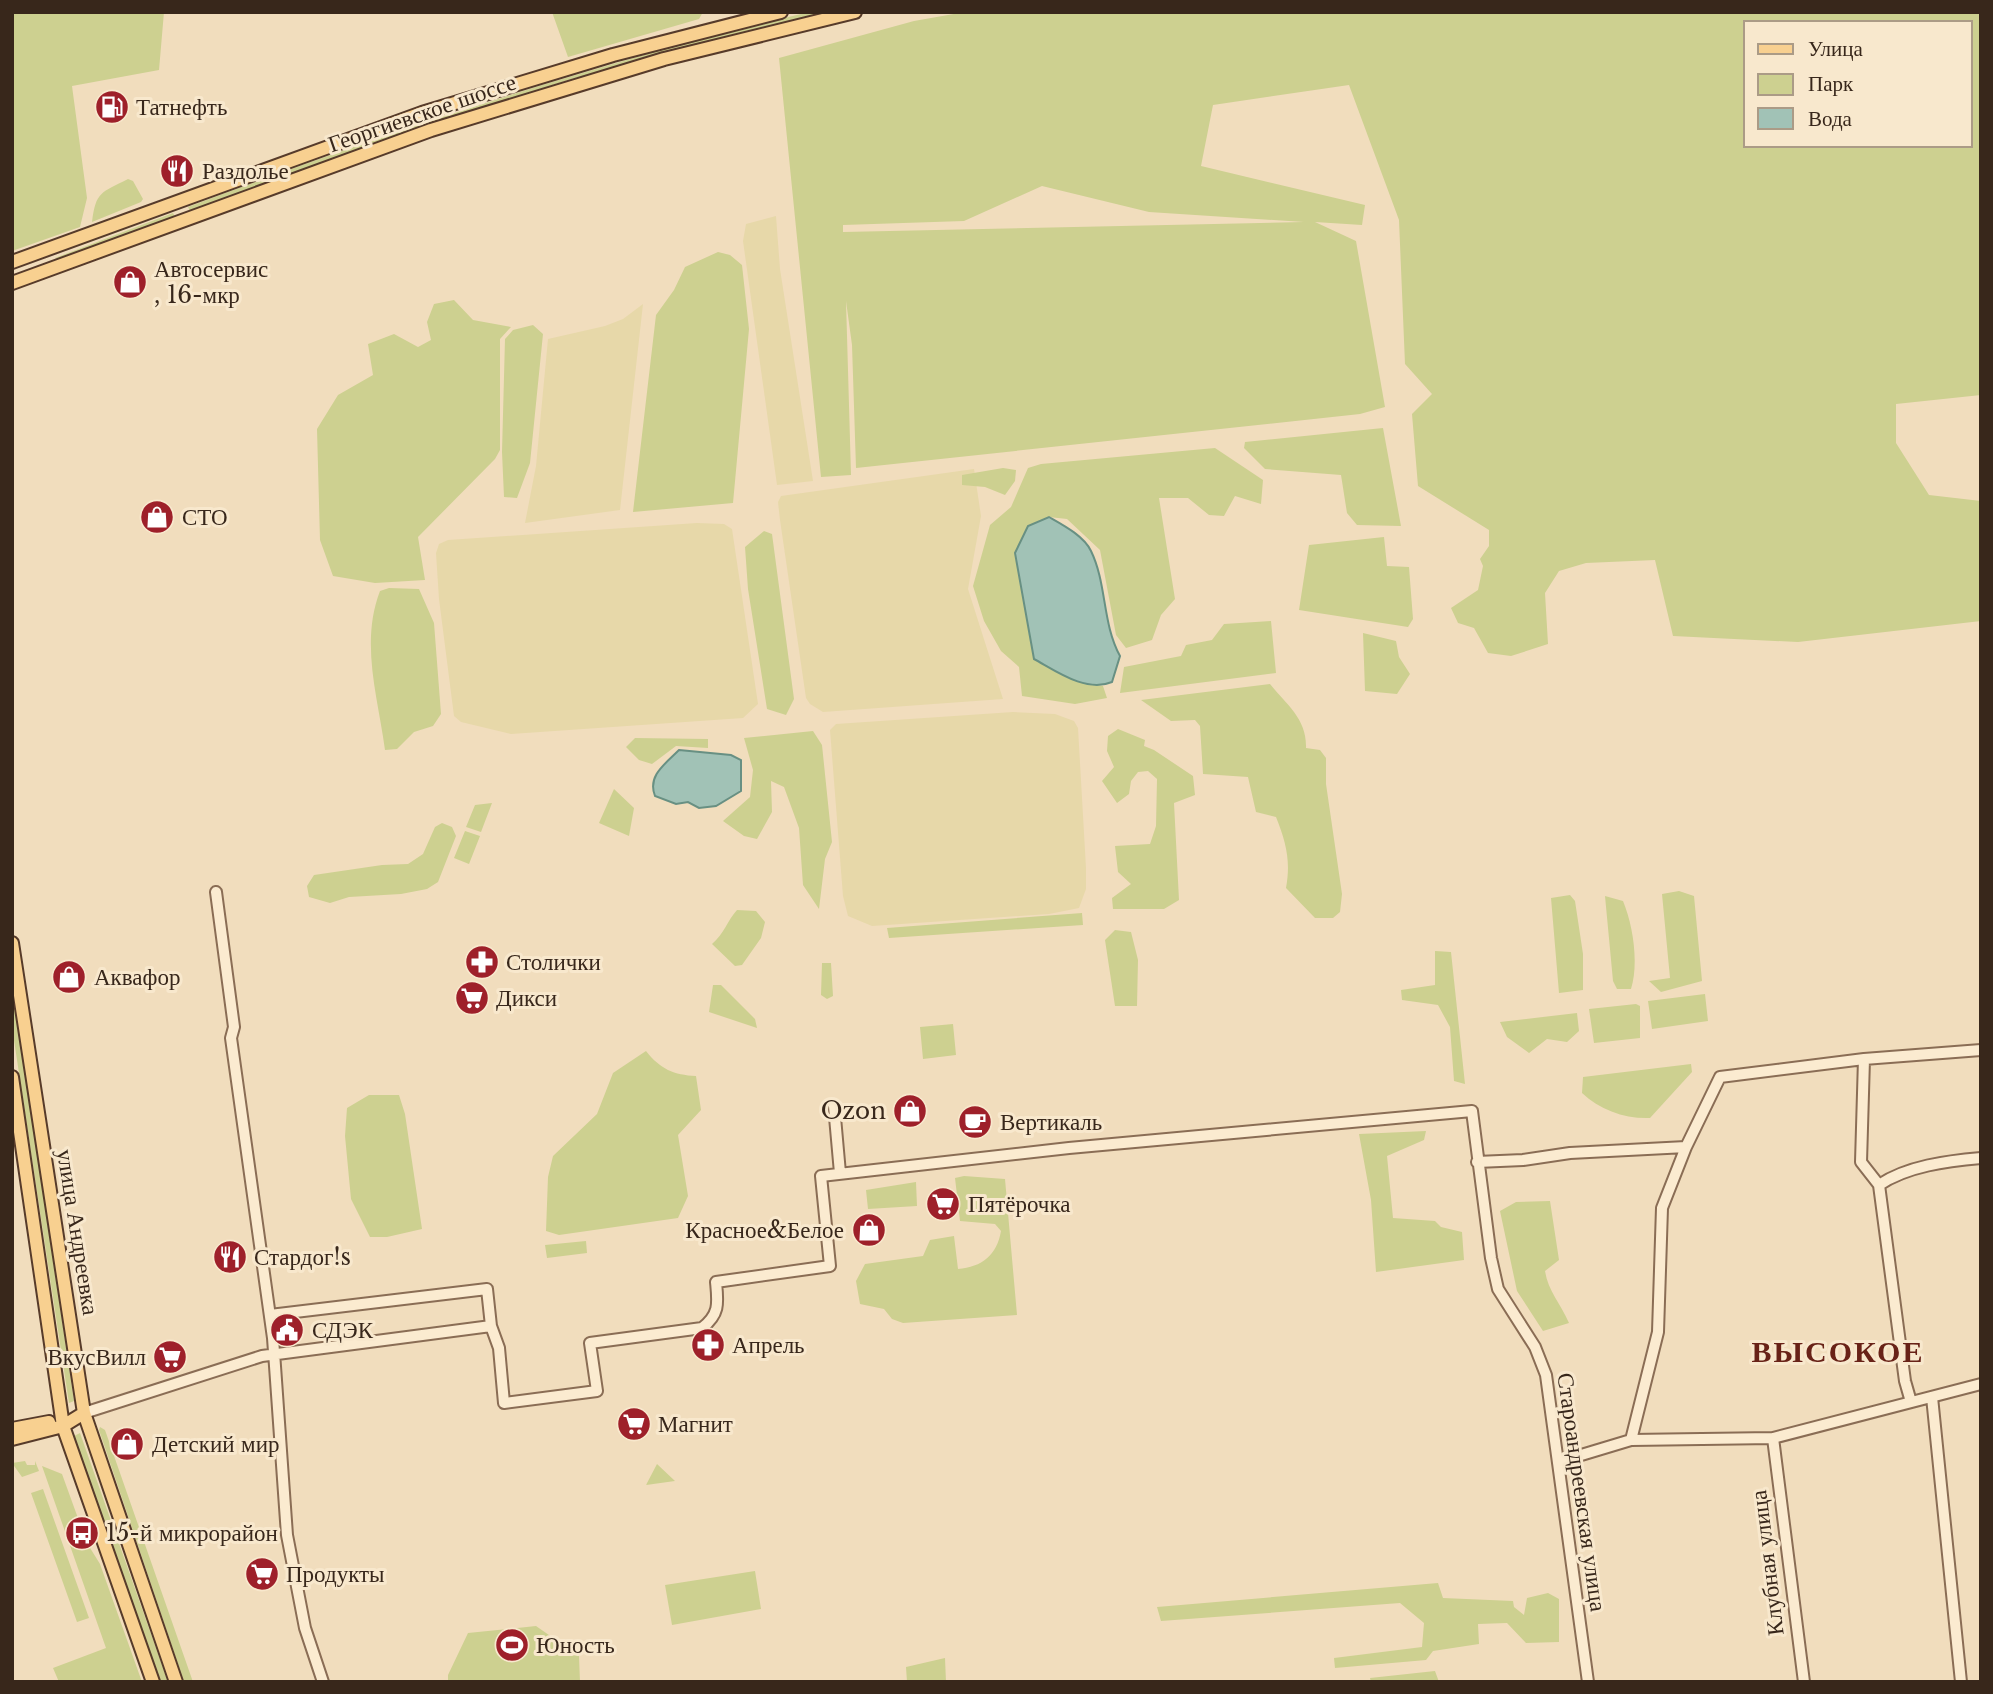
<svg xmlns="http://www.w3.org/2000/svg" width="1993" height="1694" viewBox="0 0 1993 1694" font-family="'Libre Baskerville',serif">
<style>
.farmland{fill:#e7d8a9}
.green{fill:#cdd090;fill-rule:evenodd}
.water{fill:#a1c2b6;stroke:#689083;stroke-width:2}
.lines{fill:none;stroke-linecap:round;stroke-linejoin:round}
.minor-casing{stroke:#8a6d55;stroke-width:14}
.major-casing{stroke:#573b2a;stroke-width:16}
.minor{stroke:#fbebd0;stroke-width:10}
.major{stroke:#f8d090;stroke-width:12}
.labels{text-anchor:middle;stroke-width:6;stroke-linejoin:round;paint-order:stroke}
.poi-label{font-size:23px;fill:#38271b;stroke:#f8e8cd;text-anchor:start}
.street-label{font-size:23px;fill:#38271b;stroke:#f8e8cd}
.district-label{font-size:30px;font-weight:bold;letter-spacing:2px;fill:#682217;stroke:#f8e8cd}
</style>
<rect width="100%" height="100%" fill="#f1ddbd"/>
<!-- farmland -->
<path class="farmland" d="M776 216 780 269 813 481 777 485 743 241 746 224Z
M643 304 620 510 525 523 536 466 548 339 605 326 623 319Z
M974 469 981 516 968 589 1003 699 823 712 810 704 806 698 780 520 778 502 781 496Z
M697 523 724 524 732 529 758 704 743 718 511 734 461 722 454 716 439 599 436 553 439 544 448 540Z
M1013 712 1055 714 1074 721 1078 728 1086 868V889L1079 908 1049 914 872 926 848 916 843 896 830 730 836 724Z"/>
<!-- green -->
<path class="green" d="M12 12H164L159 70 72 86 87 198 80 227 12 251Z
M552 12H703L699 19 568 57Z
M809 12H828L571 79 429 125 190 211 188 207C392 130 597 63 809 12Z
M965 12H1981V395L1896 404V443L1929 495 1981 501V621L1798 642 1673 636 1655 560 1586 563 1559 571 1545 593 1548 644 1511 656 1488 653 1474 628 1458 623 1451 608 1478 590 1483 566 1480 559 1489 546V530L1418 486 1412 414 1432 394 1405 364 1399 220 1349 85 1213 105 1201 166 1365 205 1362 225 1315 222 1356 241 1385 407 1360 414 856 468 852 345 846 301 851 475 821 477 779 58 914 21ZM1746 23H1970V145H1746ZM1042 186 1149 212 1304 222 843 232V225L964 221Z
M128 179 133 181 143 199 141 202 92 222C96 191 101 193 128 179Z
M173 213 175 217 62 260 55 258Z
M718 252 730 255 742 265 749 329 733 503 633 512 656 315 674 290 685 267Z
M454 300 473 320 511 327 500 339V450L495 459 418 537 425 580 375 583 333 576 320 540 317 429 338 395 373 375 368 344 394 334 418 347 431 340 427 322 434 304Z
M533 325 543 334 530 463 517 498 504 497 502 452 505 339 513 330Z
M1383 428 1401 526 1357 525 1347 513 1341 475 1265 469 1244 448 1245 442Z
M1215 448 1263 480 1261 504 1235 496 1224 516 1209 515 1188 498H1159L1175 599 1161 615 1152 640 1126 648 1116 635 1100 550 1067 519 1049 517 1034 659 1079 682 1103 686 1107 698 1075 704 1022 696 1019 667 1001 651 984 621 973 586 990 525 1011 507 1028 468 1041 464Z
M1003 468 1016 470 1015 481 1005 495 985 487 962 485V475Z
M764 531 772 534 794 699 786 715 767 709 748 589 745 547Z
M1384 537 1387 566 1409 567 1413 619 1408 627 1299 610 1309 545Z
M389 588 419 589 434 623 441 714 433 726 414 732 397 749 385 750C378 697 360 643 380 591Z
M1271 621 1276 673 1120 693 1124 667 1181 656 1186 645 1212 640 1224 624Z
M1363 633 1396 641 1399 657 1410 674 1397 694 1365 691Z
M1270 684C1287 705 1307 719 1306 748L1320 750 1326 758V784L1342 894 1340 912 1333 918H1315L1286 888C1291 861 1286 842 1276 817L1256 812 1248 777 1203 774 1200 726 1195 720 1171 721 1141 700Z
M1118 729 1145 740 1144 746 1154 750 1193 776 1195 795 1174 803 1179 900 1164 909H1113L1112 898 1131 884 1118 872 1115 846 1150 844 1156 826 1157 779 1148 771 1138 772 1131 781 1129 794 1117 803 1102 781 1114 767 1107 751 1108 736Z
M813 731 822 745 832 842 825 859 819 909 803 885 799 828 784 787 771 781 772 812 757 839 744 836 723 821 750 797 753 770 744 738Z
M635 738 708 739V748L676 746 652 764 639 760 626 747Z
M614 789 634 808 629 836 599 823Z
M492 803 481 832 466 827 475 805Z
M442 823 452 827 456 836 438 882 427 889 401 894 349 897 330 903 309 897 307 886 314 875 382 865 408 864 423 854 435 827Z
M465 831 480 836 469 864 454 858Z
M1679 891 1694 896 1702 981 1661 992 1649 981 1670 978 1662 894Z
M1570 895 1575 901 1583 954V990L1559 993 1551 898Z
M1605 896 1623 901C1633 925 1639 963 1631 989H1617L1613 981Z
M737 910 756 911 765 922 761 938 742 965 735 966 712 944C724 934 727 921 737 910Z
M1082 913 1083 925 889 938 887 928Z
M1115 930 1131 932 1138 960 1137 1006H1115L1105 940Z
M1435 951 1451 952 1465 1084 1454 1081 1450 1027 1438 1005 1402 1000 1401 990 1435 985Z
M822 963H831L833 996 827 999 821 995Z
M713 985H721L755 1019 757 1028 709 1012Z
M12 986 74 1401 69 1403 12 1027Z
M1705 994 1708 1021 1652 1029 1648 1001Z
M1636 1004 1640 1006V1038L1594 1043 1589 1009Z
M1577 1013 1579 1031 1567 1042 1547 1039 1529 1053 1507 1037 1500 1022Z
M953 1024 956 1055 923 1059 920 1027Z
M646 1051C660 1069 674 1075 696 1076L701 1110 678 1135 688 1196 678 1218 559 1235 546 1231 548 1177 553 1156 597 1114 613 1073Z
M1691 1064 1692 1072 1650 1118C1625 1119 1600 1110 1582 1093L1583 1077Z
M369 1095H399L405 1114 422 1229 387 1237H370L351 1199 345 1136 347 1108Z
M1426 1131 1424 1140 1387 1156 1393 1218 1435 1221 1441 1227 1462 1232 1464 1260 1376 1272 1371 1200 1359 1134Z
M964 1176 1005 1179 1017 1315 903 1323 892 1319 884 1309 860 1304 856 1281 865 1264 923 1256 930 1240 954 1236 958 1269C982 1267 997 1255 1001 1231L995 1224 960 1221 955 1178Z
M916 1182 917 1206 868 1209 866 1190Z
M1550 1201 1559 1260 1545 1271C1548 1291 1561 1304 1569 1323L1543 1331 1517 1291 1500 1211 1516 1202Z
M586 1241 587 1253 547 1258 545 1245Z
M100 1427 105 1430 193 1682H184L99 1430Z
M80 1433 168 1682H161L74 1436Z
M25 1461 27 1465H35V1461L39 1471 22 1477 12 1463Z
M657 1464 675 1481 646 1485Z
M42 1466 62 1474 87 1543 100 1564 142 1682H59L53 1668 106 1648Z
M43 1489 89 1618 77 1622 31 1493Z
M755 1571 761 1609 672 1625 665 1585Z
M1438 1583 1443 1598 1513 1601 1514 1607 1524 1615 1527 1598 1548 1593 1559 1599V1642L1526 1643 1507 1623 1478 1624 1479 1644 1433 1651 1426 1660 1335 1668 1334 1658 1422 1647 1424 1623 1400 1603 1161 1621 1157 1607Z
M536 1626 579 1656 580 1682H448V1675L468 1633Z
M945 1658 946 1682H907L906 1667Z
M1435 1671 1439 1682H1371L1370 1678Z"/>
<!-- water -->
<path class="water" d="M1049 517C1063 525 1084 536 1091 551 1107 584 1102 623 1120 656L1112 682C1086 693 1056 671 1034 659L1015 553 1028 526Z
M679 750 731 755 741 760V791L716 806 699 808 688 802 676 804 655 796C647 776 665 764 679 750Z"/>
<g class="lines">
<!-- minor casing -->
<g class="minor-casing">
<path id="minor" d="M216 892 234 1027 231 1038 273 1338 287 1535 305 1628 323 1682
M1864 1059 1861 1162 1879 1185 1905 1381 1911 1402
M834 1106 840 1173
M1477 1162 1523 1160 1570 1153 1686 1147
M1879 1185C1907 1166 1947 1161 1981 1158
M270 1315 487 1289 491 1326 499 1348 504 1403 597 1391 590 1343 702 1328C720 1314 718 1303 716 1282L830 1266 821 1176 1069 1148 1472 1111 1491 1258 1498 1289 1535 1347 1546 1375 1588 1682
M1932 1397 1961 1682
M84 1413 262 1356 491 1326
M1773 1438 1804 1682
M1631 1440 1658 1332 1662 1208 1686 1147 1720 1077 1864 1059 1981 1050
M1558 1462 1631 1440 1773 1438 1981 1384"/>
</g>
<!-- major casing -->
<g class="major-casing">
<path id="major" d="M12 262 422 113 613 55 781 12
M12 283 431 130 664 59 855 12
M12 943 84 1413 176 1682
M12 1077 63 1426 153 1682
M12 1429 49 1422
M12 1439 63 1426 84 1413"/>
</g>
<!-- minor -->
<use href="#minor" class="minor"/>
<!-- major -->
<use href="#major" class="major"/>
</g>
<!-- icons -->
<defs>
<g id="fuel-disc" transform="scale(1.75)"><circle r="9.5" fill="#9e202a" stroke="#f8e8cd"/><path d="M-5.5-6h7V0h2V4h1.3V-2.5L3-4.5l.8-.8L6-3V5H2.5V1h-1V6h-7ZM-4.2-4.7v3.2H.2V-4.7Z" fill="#fff"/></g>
<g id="restaurant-disc" transform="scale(1.75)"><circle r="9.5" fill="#9e202a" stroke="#f8e8cd"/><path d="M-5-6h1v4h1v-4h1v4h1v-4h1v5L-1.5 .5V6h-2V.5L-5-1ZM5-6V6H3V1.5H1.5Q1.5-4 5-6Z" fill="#fff"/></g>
<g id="shop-disc" transform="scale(1.75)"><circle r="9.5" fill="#9e202a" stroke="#f8e8cd"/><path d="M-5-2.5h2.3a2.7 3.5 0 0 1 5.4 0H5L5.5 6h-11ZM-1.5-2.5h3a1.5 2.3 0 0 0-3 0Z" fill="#fff"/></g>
<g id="pharmacy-disc" transform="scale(1.75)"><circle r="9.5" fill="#9e202a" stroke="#f8e8cd"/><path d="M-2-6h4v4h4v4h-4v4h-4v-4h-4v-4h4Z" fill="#fff"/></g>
<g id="supermarket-disc" transform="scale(1.75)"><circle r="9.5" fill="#9e202a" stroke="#f8e8cd"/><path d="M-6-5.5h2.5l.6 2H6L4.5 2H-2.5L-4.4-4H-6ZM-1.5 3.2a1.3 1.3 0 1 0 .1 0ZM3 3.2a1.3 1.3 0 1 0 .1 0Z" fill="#fff"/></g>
<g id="cafe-disc" transform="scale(1.75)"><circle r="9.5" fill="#9e202a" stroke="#f8e8cd"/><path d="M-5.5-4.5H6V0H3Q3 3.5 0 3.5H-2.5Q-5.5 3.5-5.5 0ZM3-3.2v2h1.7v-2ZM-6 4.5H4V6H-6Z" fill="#fff"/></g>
<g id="civic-disc" transform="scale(1.75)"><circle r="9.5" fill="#9e202a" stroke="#f8e8cd"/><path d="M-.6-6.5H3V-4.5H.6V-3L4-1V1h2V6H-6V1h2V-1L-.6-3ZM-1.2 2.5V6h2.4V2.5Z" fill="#fff"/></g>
<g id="bus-disc" transform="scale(1.75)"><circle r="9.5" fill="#9e202a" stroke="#f8e8cd"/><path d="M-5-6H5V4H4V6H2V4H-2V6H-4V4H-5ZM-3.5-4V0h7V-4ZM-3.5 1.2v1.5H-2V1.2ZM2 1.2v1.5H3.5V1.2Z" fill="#fff"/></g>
<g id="stadium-disc" transform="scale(1.75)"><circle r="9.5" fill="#9e202a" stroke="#f8e8cd"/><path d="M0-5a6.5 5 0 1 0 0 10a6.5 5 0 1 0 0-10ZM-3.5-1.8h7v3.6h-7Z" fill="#fff"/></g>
</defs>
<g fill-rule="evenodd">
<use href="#fuel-disc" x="112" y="107"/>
<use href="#restaurant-disc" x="177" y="171"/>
<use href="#shop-disc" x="130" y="282"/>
<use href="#shop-disc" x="157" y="517"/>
<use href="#pharmacy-disc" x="482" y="962"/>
<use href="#shop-disc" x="69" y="977"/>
<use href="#supermarket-disc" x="472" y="998"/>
<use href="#shop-disc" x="910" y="1111"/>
<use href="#cafe-disc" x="975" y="1122"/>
<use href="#supermarket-disc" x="943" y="1204"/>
<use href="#shop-disc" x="869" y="1230"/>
<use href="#restaurant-disc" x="230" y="1257"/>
<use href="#civic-disc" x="287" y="1330"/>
<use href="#pharmacy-disc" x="708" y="1345"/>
<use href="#supermarket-disc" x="170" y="1357"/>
<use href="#supermarket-disc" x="634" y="1424"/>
<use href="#shop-disc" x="127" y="1444"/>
<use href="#bus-disc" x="82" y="1533"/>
<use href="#supermarket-disc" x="262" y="1574"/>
<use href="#stadium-disc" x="512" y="1645"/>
</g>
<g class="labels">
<!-- poi labels -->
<g class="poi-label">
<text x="136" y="115">Татнефть</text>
<text x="202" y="179">Раздолье</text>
<text x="154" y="277">Автосервис<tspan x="154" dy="26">, 16-мкр</tspan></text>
<text x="182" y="525">СТО</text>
<text x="506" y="970">Столички</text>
<text x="94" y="985">Аквафор</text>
<text x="496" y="1006">Дикси</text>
<text x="886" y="1119" text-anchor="end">Ozon</text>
<text x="1000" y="1130">Вертикаль</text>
<text x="968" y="1212">Пятёрочка</text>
<text x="844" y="1238" text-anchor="end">Красное&amp;Белое</text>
<text x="254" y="1265">Стардог!s</text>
<text x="312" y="1338">СДЭК</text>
<text x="732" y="1353">Апрель</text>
<text x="146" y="1365" text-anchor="end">ВкусВилл</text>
<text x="658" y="1432">Магнит</text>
<text x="152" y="1452">Детский мир</text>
<text x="106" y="1541">15-й микрорайон</text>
<text x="286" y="1582">Продукты</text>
<text x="536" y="1653">Юность</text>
</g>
<!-- street labels -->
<g class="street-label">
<text transform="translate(422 113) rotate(-19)" y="8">Георгиевское шоссе</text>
<text transform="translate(78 1232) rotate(81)" y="8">улица Андреевка</text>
<text transform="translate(1582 1492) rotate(82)" y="8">Староандреевская улица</text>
<text transform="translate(1767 1563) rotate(-97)" y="8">Клубная улица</text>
</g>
<!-- district labels -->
<g class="district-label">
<text x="1838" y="1362">ВЫСОКОЕ</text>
</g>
</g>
<!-- border -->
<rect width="1993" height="1694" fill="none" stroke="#38271b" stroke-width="28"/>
<!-- legend -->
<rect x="1744" y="21" width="228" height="126" fill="#f8e8cd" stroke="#ab9b86" stroke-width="2"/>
<rect x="1758" y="44" width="35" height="10" fill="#f8d090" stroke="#ab9b86" stroke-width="2"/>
<text x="1808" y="56" font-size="21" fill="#38271b">Улица</text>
<rect x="1758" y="74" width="35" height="21" fill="#cdd090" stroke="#ab9b86" stroke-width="2"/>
<text x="1808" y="91" font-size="21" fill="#38271b">Парк</text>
<rect x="1758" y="108" width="35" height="21" fill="#a1c2b6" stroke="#ab9b86" stroke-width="2"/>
<text x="1808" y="126" font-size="21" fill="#38271b">Вода</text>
</svg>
